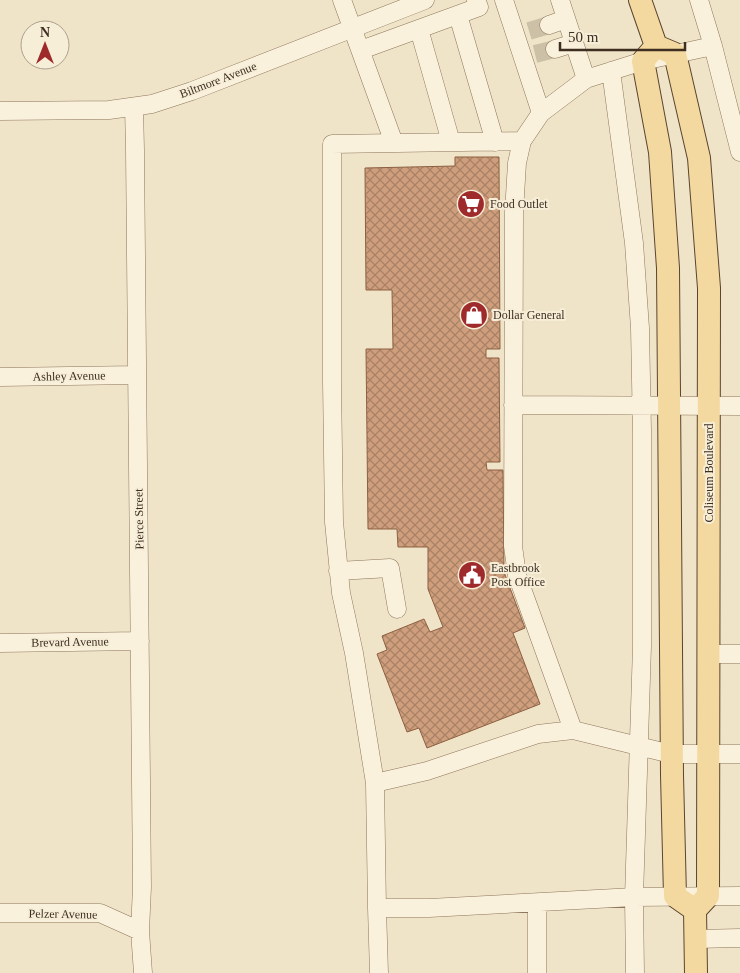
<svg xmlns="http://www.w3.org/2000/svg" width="740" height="973" viewBox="0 0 740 973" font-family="'Times New Roman',serif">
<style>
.building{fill:url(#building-cross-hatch);stroke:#8d5f41}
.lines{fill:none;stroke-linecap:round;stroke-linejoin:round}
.minor-tunnel{stroke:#ccc0a6;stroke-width:18;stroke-dasharray:18 9;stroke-linecap:butt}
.minor-casing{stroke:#8d765c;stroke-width:19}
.major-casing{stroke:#5b4430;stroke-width:24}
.minor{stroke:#faf1dc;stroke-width:18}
.major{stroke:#f3d9a0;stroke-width:22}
.labels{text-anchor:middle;stroke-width:4;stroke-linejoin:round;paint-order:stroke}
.street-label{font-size:12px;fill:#3d2e20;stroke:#f7eed8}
.poi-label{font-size:12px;fill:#3d2e20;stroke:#f7eed8;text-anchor:start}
</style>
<defs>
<pattern id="building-cross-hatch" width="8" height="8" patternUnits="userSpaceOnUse" patternTransform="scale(1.25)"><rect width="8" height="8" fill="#cf9f7d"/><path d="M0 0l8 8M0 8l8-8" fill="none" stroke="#a98266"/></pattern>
</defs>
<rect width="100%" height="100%" fill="#f0e4c8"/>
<!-- building -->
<path class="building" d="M455 157H499L500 349H486V358H499L500 462H486L487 470H503L504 572 525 628 513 633 540 704 427 748 419 728 407 732 377 654 387 650 382 636 424 619 430 632 443 627 428 589V547H398L397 529H368L366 349H393L392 290H366L365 168 455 166Z"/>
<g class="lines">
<!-- minor-tunnel -->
<path class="minor-tunnel" d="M529 31 549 25
M535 54 555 49"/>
<!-- minor casing -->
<g class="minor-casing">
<path id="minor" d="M342 0 394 143
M504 0 541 113
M560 0 586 79
M699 0 713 46
M458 15 495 142
M549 25 566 19
M419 29 451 142
M555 49 574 43
M361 50 479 7 476 0
M611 71 634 243 640 328 642 431V646L634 897 635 973
M134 107 135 150 142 887 140 931 143 973
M0 111 109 110 152 104 192 91 425 0
M522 141 332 144V382L334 522 341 593 354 653 375 783 427 771 538 734 573 730
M740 152 713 46 643 61 586 79 541 113 522 141 517 163 514 212 513 546 517 575 573 730 671 754H740
M0 377 137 375
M513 405 740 406
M338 571 390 568 397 609
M0 643 140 641
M708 654H740
M375 783 377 908H429L634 897 740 896
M537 903V973
M377 908 379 973
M0 913H100L140 931
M695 939 740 938"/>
</g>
<!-- major casing -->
<g class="major-casing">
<path id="major" d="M640 0 656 46 675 54 699 158 709 288 708 896 695 910 696 973
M656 46 643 61 660 152 668 268 672 775 675 896 695 910"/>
</g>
<!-- minor -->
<use href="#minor" class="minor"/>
<!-- major -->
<use href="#major" class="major"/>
</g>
<!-- icons -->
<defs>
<g id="supermarket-disc" transform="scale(1.4375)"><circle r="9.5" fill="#9e2a2b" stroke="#f7eed8"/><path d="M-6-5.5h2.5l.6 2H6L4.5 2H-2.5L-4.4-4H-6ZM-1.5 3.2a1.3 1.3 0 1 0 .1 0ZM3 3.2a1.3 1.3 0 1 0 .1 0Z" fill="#fff"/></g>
<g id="shop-disc" transform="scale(1.4375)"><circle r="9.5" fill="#9e2a2b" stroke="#f7eed8"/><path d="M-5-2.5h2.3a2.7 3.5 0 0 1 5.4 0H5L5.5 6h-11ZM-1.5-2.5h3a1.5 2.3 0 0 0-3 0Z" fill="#fff"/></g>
<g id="civic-disc" transform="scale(1.4375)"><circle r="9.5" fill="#9e2a2b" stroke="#f7eed8"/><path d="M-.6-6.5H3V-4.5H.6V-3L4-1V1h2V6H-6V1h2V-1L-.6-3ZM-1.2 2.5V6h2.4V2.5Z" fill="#fff"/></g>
</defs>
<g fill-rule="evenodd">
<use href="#supermarket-disc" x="471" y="204"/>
<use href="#shop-disc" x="474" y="315"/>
<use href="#civic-disc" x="472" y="575"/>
</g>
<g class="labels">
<!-- street labels -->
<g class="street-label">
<text transform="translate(218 80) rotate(-21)" y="4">Biltmore Avenue</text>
<text transform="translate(69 376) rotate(-1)" y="4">Ashley Avenue</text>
<text transform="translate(709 473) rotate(-90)" y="4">Coliseum Boulevard</text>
<text transform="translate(139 519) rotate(-91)" y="4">Pierce Street</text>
<text transform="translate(70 642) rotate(-1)" y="4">Brevard Avenue</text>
<text transform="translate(63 914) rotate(1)" y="4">Pelzer Avenue</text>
</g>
<!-- poi labels -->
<g class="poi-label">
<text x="490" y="208">Food Outlet</text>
<text x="493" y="319">Dollar General</text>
<text x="491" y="572">Eastbrook<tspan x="491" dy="14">Post Office</tspan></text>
</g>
</g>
<!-- north arrow -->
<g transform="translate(45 45)"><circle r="24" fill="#f7eed8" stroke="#ada18e"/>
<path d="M0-4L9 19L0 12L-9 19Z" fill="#9e2a2b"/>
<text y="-8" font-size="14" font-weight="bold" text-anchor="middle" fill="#3d2e20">N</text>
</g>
<!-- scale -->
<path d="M560 42v8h125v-8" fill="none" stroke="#3d2e20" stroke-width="2.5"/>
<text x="568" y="42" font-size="15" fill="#3d2e20" stroke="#f7eed8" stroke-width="4" paint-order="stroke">50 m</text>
</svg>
